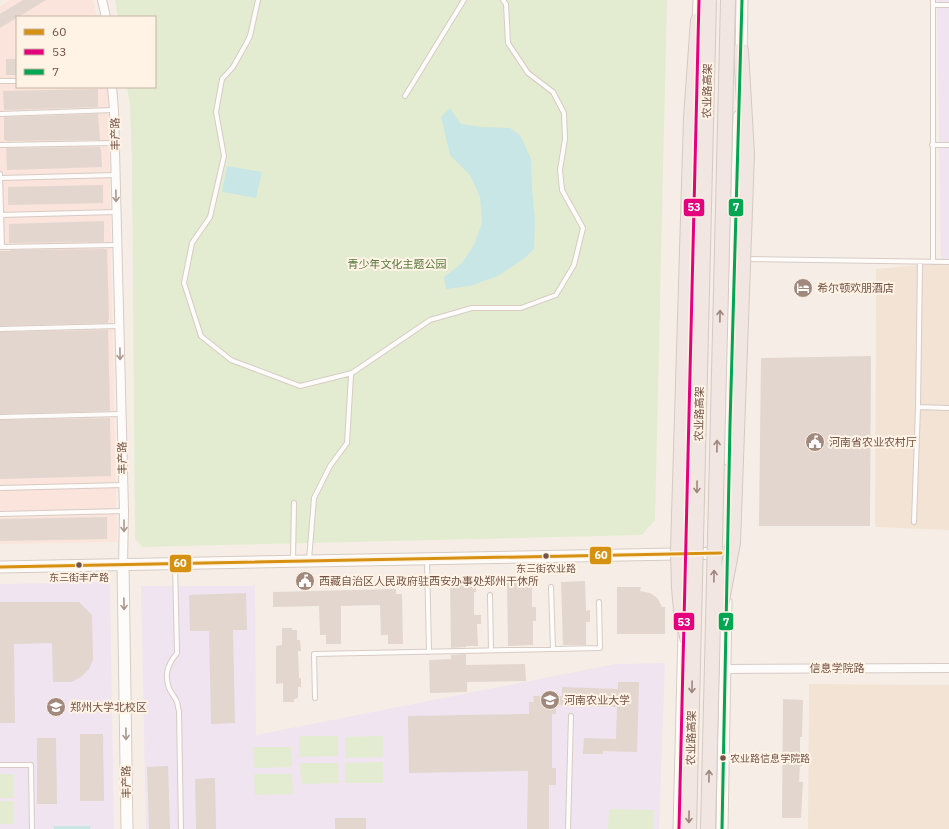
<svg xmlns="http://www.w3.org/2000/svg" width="949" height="829" viewBox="0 0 949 829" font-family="'IBM Plex Sans','Noto Sans SC',sans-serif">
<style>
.residential{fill:#f2e3d5}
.commercial{fill:#fae4db}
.education{fill:#f0e4f0}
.green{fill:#e3ecd0}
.water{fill:#c8e6e6}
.building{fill:#e2d6ce}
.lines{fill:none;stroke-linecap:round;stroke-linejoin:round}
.lane-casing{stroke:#d7cbc4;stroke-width:6}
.street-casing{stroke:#d7cbc4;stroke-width:10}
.secondary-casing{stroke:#d6cbc3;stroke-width:13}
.highway-casing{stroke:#d5c9c3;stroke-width:16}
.lane{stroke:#fefcfb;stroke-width:4}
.street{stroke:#fefcfb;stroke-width:8}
.secondary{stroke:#fefcfb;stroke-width:11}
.highway{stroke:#f1e6e2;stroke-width:14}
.highway-bridge-casing{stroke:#d5c9c3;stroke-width:16;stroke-linecap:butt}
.highway-bridge{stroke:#f1e6e2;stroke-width:14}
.bus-1-casing{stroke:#fff3e6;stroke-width:6}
.bus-2-casing{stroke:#fff3e6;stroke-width:6}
.bus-3-casing{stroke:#fff3e6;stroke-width:6}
.bus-1{stroke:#d69112;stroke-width:3}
.bus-2{stroke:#e5007d;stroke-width:3}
.bus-3{stroke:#00a651;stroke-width:3}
.oneway{stroke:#ab978e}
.oneway2{stroke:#9f867d}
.bus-dot{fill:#735346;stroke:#fff3e6;stroke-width:1.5}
.labels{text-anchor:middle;stroke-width:4;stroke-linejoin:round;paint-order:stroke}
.bus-label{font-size:10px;fill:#735346;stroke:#fff3e6}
.street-label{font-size:11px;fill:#735346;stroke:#fff3e6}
.park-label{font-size:11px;fill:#54793e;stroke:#fff3e6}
.poi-label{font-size:11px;fill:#735346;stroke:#fff3e6;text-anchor:start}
.line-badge{stroke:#fff3e6;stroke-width:1.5}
.badge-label{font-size:11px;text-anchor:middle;font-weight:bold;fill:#fff}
</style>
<rect width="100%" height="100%" fill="#f6eee6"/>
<!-- residential -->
<path class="residential" d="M941 263H949V530L875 527 876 269Z
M809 684 949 685V829H808Z"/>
<!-- commercial -->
<path class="commercial" d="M10 0H93L97 17H17V87H108L117 542 0 544V6Z"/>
<!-- education -->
<path class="education" d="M937 0H949V263H941Z
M110 582 114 829H0V584Z
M141 586H255L256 735 615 664 665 663 659 829H146Z"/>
<!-- green -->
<path class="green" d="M115 0H667L655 520 642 535 142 547 135 539 132 169 130 105 127 87H155V17H118Z
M299 736H338V756L300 757Z
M383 736V757L345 758V737Z
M253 747H291L292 767 254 768Z
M383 762V783H345V763Z
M300 763H338L339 783 301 784Z
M0 774H13V798H0Z
M254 774H292L293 794 255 795Z
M0 801H13V824H0Z
M609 809 653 810V829H608Z"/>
<!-- water -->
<path class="water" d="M450 108 461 124 481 127 510 128 520 135 531 159 532 188 535 220 534 249 526 257 498 276 470 286 446 289 444 277 461 264 474 245 482 223 480 197 470 175 450 155 441 117Z
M227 166 262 172 256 198 222 192Z
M54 826H90V829H54Z"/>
<!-- building -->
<path class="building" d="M23 0H46L0 28V14Z
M6 59H17V75H6Z
M98 89V107L4 110 3 91Z
M98 114 100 140 6 141V140H4V117Z
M100 147V149H101L102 167 7 170 6 148Z
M103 185V203L8 205V187Z
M104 221V242L9 243V224Z
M107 249 109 320H108V323L0 326V251H10V250Z
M108 330 110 411 0 414V332Z
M871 356 870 526H759L761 358Z
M110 418 111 476 0 479V420Z
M107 517V539L0 541V519Z
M585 581 586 611 590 610V622H586V645H563L561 582Z
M476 582V592H474V615H481V624H477L478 646H466V647L451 648 450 583Z
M507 582H532V607H536V621H533V645L508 646Z
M617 587H641L640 591 650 593 655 596 658 599 662 607H665V634H617Z
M396 589V594H402L403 644H388V635H381L380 605 341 606V644H326V635H320L319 606 273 607V592Z
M246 593 247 630H233L235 723 211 724 209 631H190L189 595Z
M0 602H79L92 615 93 660 89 669 81 677 71 682H53L52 643 14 644 15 723H0Z
M282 628H292V630H297V640H300L301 651H298L299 678H301V687H298V698L294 699V702H283V683L276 684V646L282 645Z
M466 654V665L525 664 526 681 467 682V692L430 693 429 660 451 659V655Z
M618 682H639L637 752 603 751V754H583L584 738 616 739 617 707 556 705V714H552V768H556V785H549V829H527L528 771 409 773 408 716 529 714V702H534L533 696H562V687L618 689Z
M783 699 803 700 802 737H800V752H802V766H800L799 782H803L801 818H782Z
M80 734H103L104 801H80Z
M37 738H56L57 804H37Z
M168 766 170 829H149L147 767Z
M215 778 216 829H196L195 779Z
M335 818H366V829H335Z"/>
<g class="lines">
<!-- lane casing -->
<g class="lane-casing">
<path id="lane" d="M258 0 250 36 246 44 233 67 222 79 216 112 224 156 210 217 192 243 184 283 201 336 231 360 300 386 352 373 430 320 472 308H521L556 295 574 265 583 228 562 190 560 170 565 139 564 113 553 92 528 73 508 43 506 4 503 0
M933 5H949
M0 81H17
M405 96 464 0
M0 114 114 110
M0 145 115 143
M932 145H949
M0 174 2 247
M0 178 116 175
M0 215 116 212
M0 247 117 245
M745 259 949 262
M933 262V0
M0 329 119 326
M918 407 949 408
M0 417 121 414
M0 488 123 485
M0 514 124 511
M914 522 918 407 920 262
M293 560 294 503
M309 560 314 498 330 466 347 443 351 375
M427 560 429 652
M175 564 177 653C168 664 164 674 169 688 171 693 175 697 177 702 178 705 178 709 179 711L181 829
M551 587 553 649
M490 595 491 650
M315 698 314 654 600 648 599 602
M0 765H31L32 829
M568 829 571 716"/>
</g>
<!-- street casing -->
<g class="street-casing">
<path id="street" d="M102 0 106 17
M112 87 114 110 124 511 123 565
M725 669 949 668"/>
</g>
<!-- secondary casing -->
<g class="secondary-casing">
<path id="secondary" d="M698 27 699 0
M741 57 742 0
M729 460 739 116
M123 565 127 829
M0 567 727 553
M685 575 688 430
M679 829 684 632
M722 829 726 602"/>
</g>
<!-- highway casing -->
<g class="highway-casing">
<path id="highway" d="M741 50 747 154
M691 118 698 20"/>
</g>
<!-- lane -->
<use href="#lane" class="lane"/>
<!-- street -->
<use href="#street" class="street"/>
<!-- secondary -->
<use href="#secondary" class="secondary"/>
<!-- highway -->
<use href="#highway" class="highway"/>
<!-- highway-bridge casing -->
<g class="highway-bridge-casing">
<path id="highway-bridge" d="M719 616 733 543 747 154
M688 641 681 610 679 588 678 549 691 118
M689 829 709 0
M708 829 728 0"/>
</g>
<!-- highway-bridge -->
<use href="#highway-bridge" class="highway-bridge"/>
<!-- bus-1 casing -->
<g class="bus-1-casing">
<path id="bus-1" d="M0 567 721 553"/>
</g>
<!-- bus-2 casing -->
<g class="bus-2-casing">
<path id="bus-2" d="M679 829 699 0"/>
</g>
<!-- bus-3 casing -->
<g class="bus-3-casing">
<path id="bus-3" d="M722 829 730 425 742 0"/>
</g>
<!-- bus-1 -->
<use href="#bus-1" class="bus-1"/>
<!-- bus-2 -->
<use href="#bus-2" class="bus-2"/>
<!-- bus-3 -->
<use href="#bus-3" class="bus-3"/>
</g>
<!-- one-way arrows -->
<defs><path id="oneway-shaft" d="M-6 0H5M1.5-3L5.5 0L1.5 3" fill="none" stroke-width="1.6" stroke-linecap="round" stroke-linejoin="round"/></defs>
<g class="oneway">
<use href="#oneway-shaft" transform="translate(116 196) rotate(89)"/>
<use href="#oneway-shaft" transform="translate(120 354) rotate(89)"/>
<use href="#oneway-shaft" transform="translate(124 526) rotate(90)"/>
<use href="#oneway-shaft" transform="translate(124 604) rotate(89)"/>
<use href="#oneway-shaft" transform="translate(126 734) rotate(89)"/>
</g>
<g class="oneway2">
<use href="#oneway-shaft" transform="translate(720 316) rotate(-89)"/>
<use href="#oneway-shaft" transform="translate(717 446) rotate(-89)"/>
<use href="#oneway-shaft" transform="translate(697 487) rotate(91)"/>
<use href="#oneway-shaft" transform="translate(714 576) rotate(-89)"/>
<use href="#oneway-shaft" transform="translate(692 687) rotate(91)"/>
<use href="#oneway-shaft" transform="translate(709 776) rotate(-89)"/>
<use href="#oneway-shaft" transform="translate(689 817) rotate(91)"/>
</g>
<!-- icons -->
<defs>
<g id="hotel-disc" transform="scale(1)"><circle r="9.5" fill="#a1897e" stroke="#fff3e6"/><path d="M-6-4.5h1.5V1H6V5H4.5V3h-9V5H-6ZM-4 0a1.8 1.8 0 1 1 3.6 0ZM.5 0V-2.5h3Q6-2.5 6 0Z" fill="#fff"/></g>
<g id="civic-disc" transform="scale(1)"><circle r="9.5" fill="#a1897e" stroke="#fff3e6"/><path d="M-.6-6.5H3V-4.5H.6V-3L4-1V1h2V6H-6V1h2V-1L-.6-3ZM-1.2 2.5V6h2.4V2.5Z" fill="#fff"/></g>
<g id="university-disc" transform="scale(1)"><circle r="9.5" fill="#a1897e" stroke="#fff3e6"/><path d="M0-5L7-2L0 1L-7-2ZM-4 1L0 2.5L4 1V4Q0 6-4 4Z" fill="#fff"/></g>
</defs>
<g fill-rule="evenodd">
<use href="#hotel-disc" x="803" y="288"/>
<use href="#civic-disc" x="815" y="442"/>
<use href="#civic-disc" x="305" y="581"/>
<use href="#university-disc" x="550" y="700"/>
<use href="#university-disc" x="56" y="707"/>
</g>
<!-- markers -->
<g class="bus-dot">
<circle cx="546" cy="556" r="3.5"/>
<circle cx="79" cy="565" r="3.5"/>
<circle cx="723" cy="758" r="3.5"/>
</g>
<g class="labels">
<!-- bus labels -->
<g class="bus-label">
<text x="546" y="572">东三街农业路</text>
<text x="79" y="581">东三街丰产路</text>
<text x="730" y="762" text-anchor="start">农业路信息学院路</text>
</g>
<!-- street labels -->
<g class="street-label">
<text transform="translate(707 91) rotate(-89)" y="4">农业路高架</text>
<text transform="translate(115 134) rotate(-91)" y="4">丰产路</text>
<text transform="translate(699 414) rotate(-89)" y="4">农业路高架</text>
<text transform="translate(122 458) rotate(-91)" y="4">丰产路</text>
<text x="837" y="672">信息学院路</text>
<text transform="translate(691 738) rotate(-89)" y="4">农业路高架</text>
<text transform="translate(126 782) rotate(-91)" y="4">丰产路</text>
</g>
<!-- park labels -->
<g class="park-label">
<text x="397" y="268">青少年文化主题公园</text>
</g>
<!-- poi labels -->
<g class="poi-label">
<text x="817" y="292">希尔顿欢朋酒店</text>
<text x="829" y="446">河南省农业农村厅</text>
<text x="319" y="585">西藏自治区人民政府驻西安办事处郑州干休所</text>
<text x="564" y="704">河南农业大学</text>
<text x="70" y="711">郑州大学北校区</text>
</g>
</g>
<g class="line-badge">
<rect x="728" y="198" width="16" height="19" rx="4" fill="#00a651"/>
<rect x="683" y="198" width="22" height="19" rx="4" fill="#e5007d"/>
<rect x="589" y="546" width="23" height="19" rx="4" fill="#d69112"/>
<rect x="169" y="554" width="23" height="19" rx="4" fill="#d69112"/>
<rect x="718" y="612" width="16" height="19" rx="4" fill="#00a651"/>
<rect x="673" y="612" width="22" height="19" rx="4" fill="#e5007d"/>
</g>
<g class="badge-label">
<text x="736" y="211">7</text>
<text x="694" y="211">53</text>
<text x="601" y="559">60</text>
<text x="180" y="567">60</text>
<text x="726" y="626">7</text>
<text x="684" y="626">53</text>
</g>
<!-- legend -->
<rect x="16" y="16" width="140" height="72" fill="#fff3e6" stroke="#c7b3a6"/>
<rect x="24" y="29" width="20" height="6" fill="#d69112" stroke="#c7b3a6"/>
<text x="52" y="36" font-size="12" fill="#735346">60</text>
<rect x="24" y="49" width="20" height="6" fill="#e5007d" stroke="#c7b3a6"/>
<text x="52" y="56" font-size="12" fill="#735346">53</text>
<rect x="24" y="69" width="20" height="6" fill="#00a651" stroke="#c7b3a6"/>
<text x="52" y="76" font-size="12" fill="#735346">7</text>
</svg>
